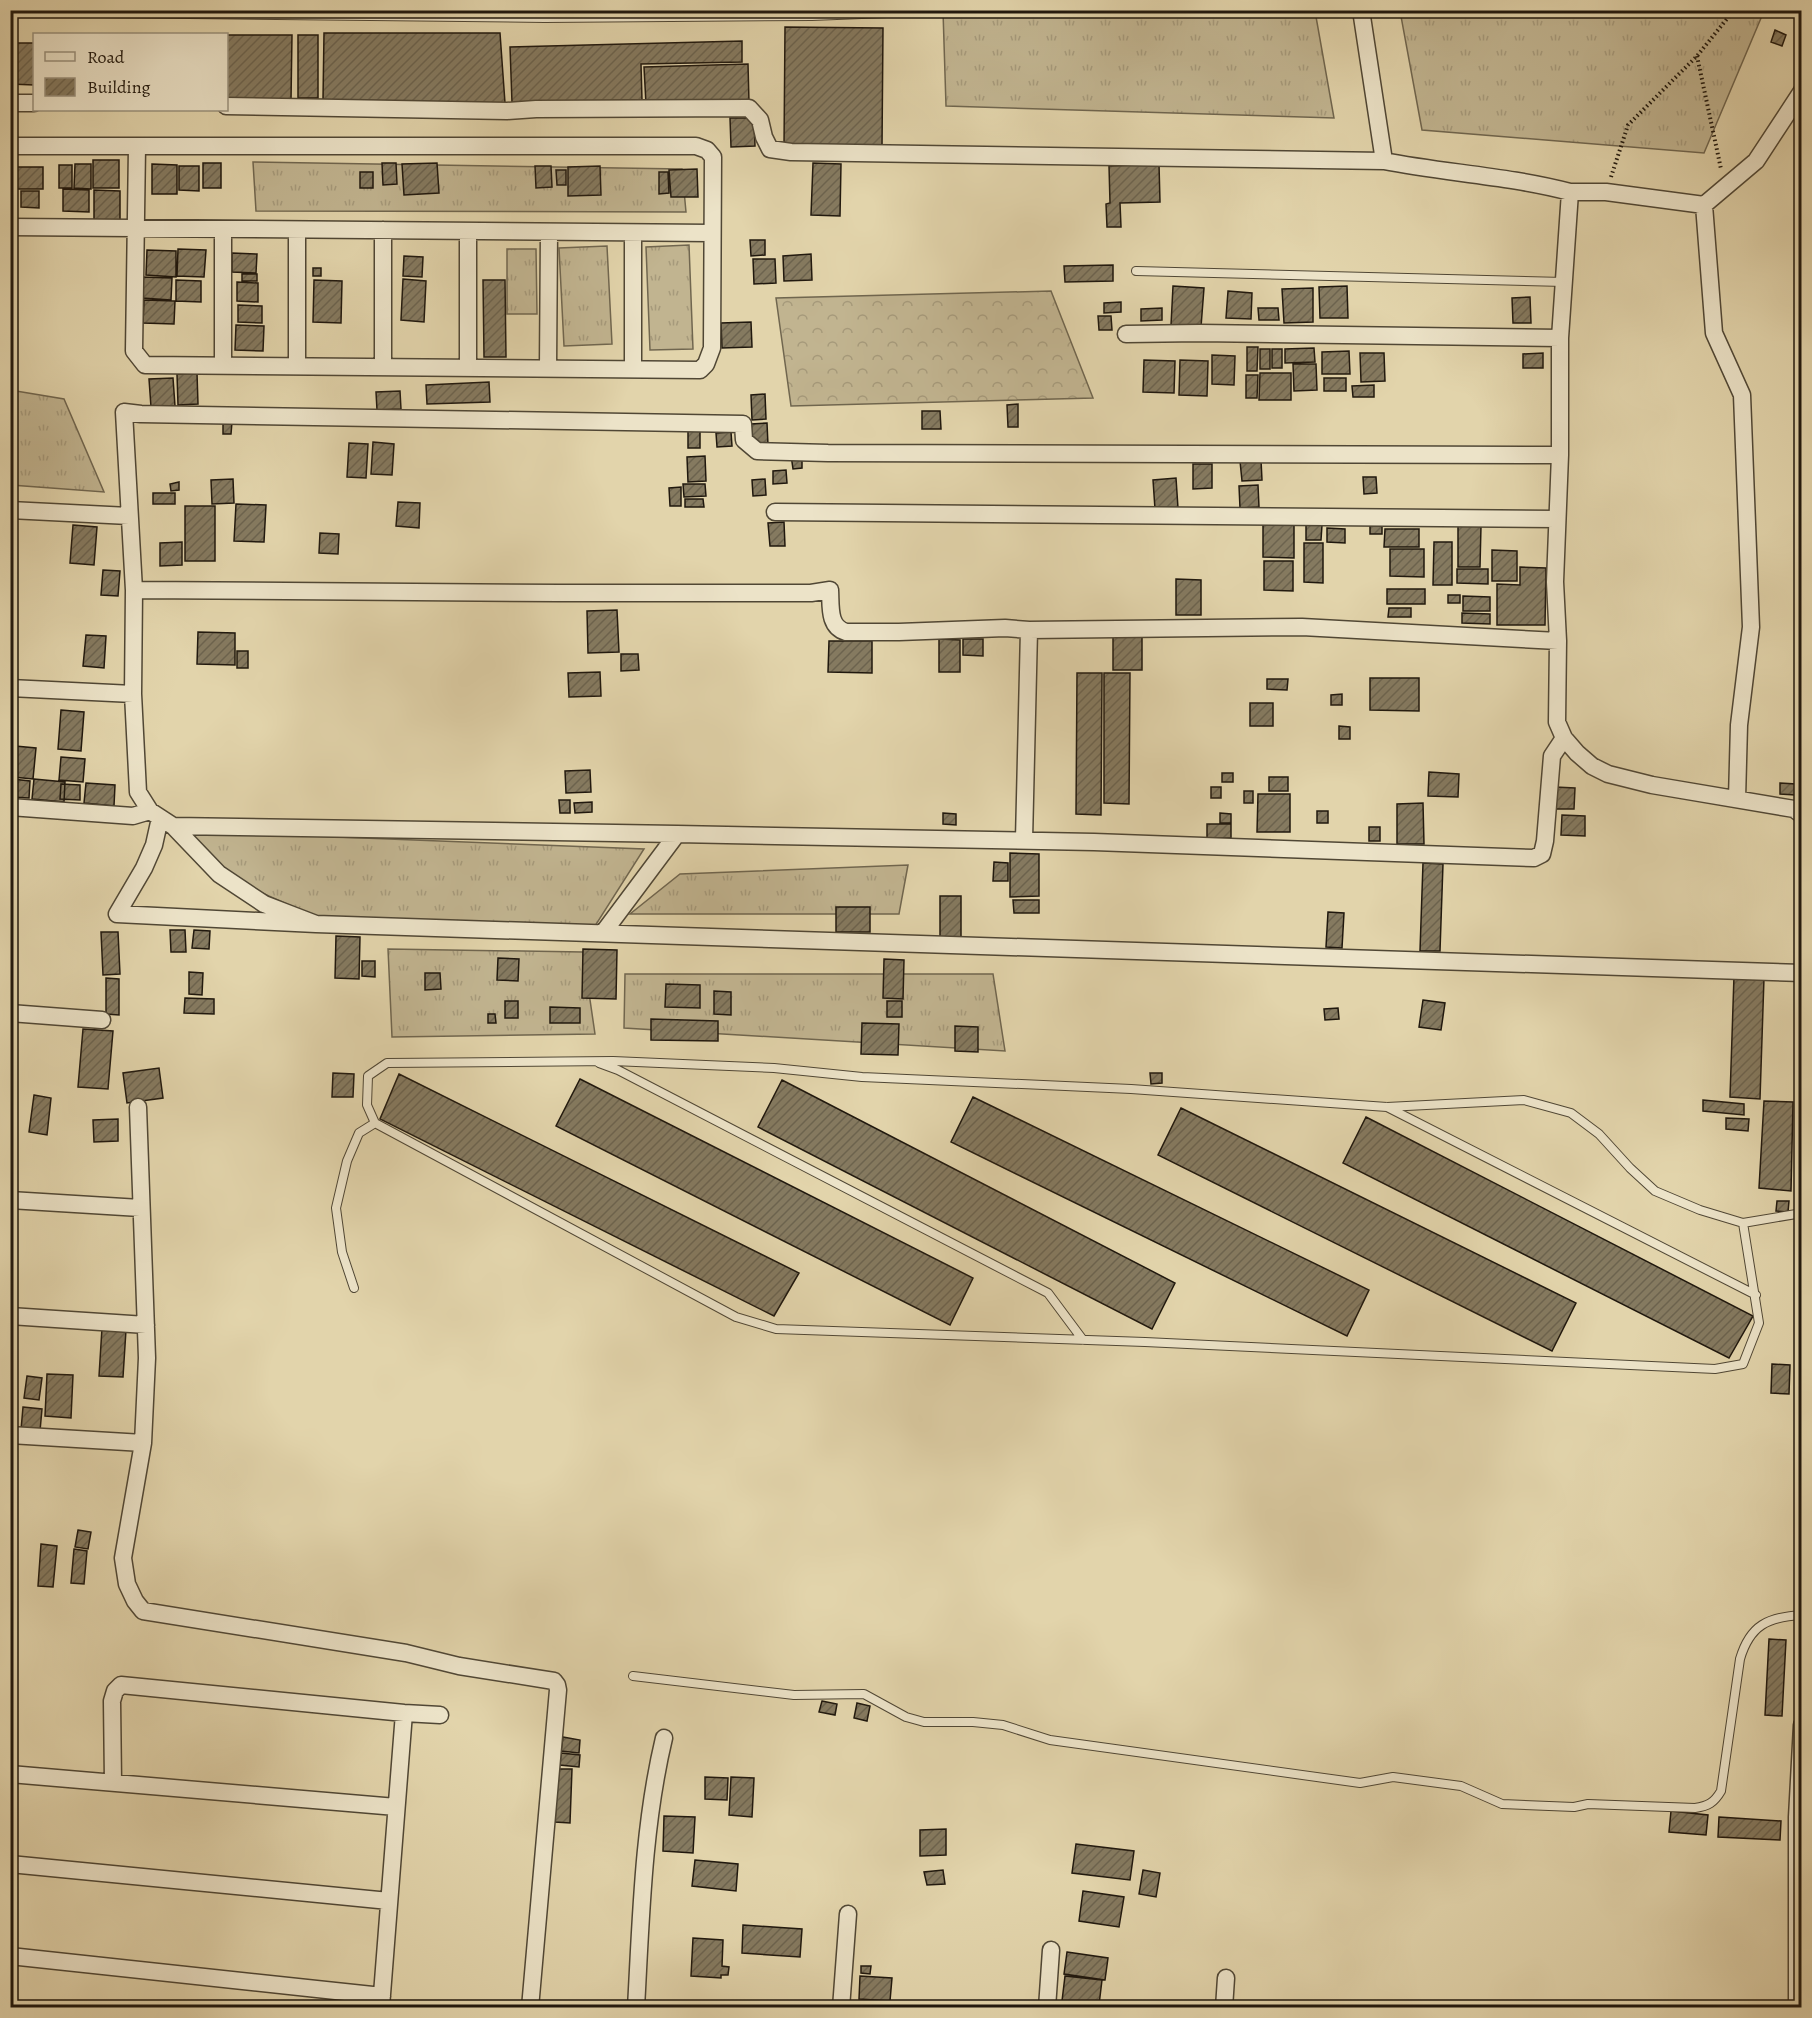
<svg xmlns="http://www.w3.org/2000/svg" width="1812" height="2018" viewBox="0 0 1812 2018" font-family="Alegreya,serif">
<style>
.grass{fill:url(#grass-tufts);stroke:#70664f;stroke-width:1.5}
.forest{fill:url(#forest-crowns);stroke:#70664f;stroke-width:1.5}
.building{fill:url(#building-hatch);stroke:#20180e;stroke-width:1.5}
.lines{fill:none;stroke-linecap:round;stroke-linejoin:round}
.lane-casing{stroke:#504735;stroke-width:10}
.street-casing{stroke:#504735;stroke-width:19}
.path{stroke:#20180e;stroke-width:4;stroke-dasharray:1.5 3;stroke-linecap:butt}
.lane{stroke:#ece3c8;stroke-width:8}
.street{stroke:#ece3c8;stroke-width:16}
</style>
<defs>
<pattern id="grass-tufts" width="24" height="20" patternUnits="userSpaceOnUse" patternTransform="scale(1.5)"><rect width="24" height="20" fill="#c1b490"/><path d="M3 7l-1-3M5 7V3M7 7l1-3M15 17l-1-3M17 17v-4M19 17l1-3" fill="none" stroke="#a69a7b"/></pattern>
<pattern id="forest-crowns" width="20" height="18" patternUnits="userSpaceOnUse" patternTransform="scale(1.5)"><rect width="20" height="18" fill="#c1b490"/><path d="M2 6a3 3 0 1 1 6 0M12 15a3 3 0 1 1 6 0" fill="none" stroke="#a69a7b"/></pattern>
<pattern id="building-hatch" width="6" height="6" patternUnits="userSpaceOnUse" patternTransform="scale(1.5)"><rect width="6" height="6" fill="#857a60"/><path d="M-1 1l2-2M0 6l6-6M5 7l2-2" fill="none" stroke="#6c634e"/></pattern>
</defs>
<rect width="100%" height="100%" fill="#e2d4ab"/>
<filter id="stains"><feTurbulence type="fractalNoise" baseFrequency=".00333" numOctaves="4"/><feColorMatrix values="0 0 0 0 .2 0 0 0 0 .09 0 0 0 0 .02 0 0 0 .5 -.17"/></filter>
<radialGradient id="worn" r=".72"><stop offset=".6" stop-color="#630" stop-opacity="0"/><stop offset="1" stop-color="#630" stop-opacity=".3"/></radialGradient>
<!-- grass -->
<path class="grass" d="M943 11H1315L1334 118 946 106Z
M1400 11V10L1764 11 1704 153 1422 130Z
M253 162 682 169 686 212 256 211Z
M689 245 693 349 650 350 646 247Z
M607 246 612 344 564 346 559 248Z
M507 249H536L537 314H507Z
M10 390 64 399 104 492 11 485Z
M185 831 644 849 595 926 314 916 262 893 223 869Z
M908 865 899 914H630L680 874Z
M388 949 583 952 595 1034 392 1037Z
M625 974H993L1005 1051 624 1028Z"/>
<!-- forest -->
<path class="forest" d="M1051 291 1093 398 791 406 776 298Z"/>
<!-- building -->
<path class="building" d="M785 27 883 28 882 147H784Z
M1775 30 1786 35 1782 46 1771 42Z
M324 33H500L505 103 323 100Z
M226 35H292L291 101 226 100Z
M298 35H318V98H298Z
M742 41V62L641 64 642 100 512 103 510 47Z
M10 43H34V85L10 84Z
M748 64 749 102 646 104 644 67Z
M730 118H754L755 146 731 147Z
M10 158H14V190L10 189Z
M93 160H119V188H93Z
M203 163H221V188H203Z
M382 163H396L397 184 383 185Z
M437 163 439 193 404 195 402 164Z
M813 163 841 164 840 216 811 215Z
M75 164H91V189L74 188Z
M152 164 177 165V194H152Z
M1159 164 1160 202 1120 203 1121 227H1107L1106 204 1110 203 1109 166Z
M59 165H72V188H59Z
M179 166H199V191L179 190Z
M535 166H551L552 187 536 188Z
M600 166 601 195 568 196V167Z
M16 167H43V189H16Z
M697 169 698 197H671L669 170Z
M556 170H566V185H557Z
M360 172H373V188H360Z
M659 172H668L669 193 659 194Z
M63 189 89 190V212L63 211Z
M94 190 120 191V222L94 221Z
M21 191H39V208L21 207Z
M750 240H765V255L751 256Z
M178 249 206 250 204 277 177 276Z
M147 250 176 251V277L146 275Z
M232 253 257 254 256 273 232 272Z
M811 254 812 280 784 281 783 256Z
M404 256 423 257 422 277 403 276Z
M753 259H775L776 283 754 284Z
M1113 265V281L1065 282 1064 266Z
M313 268H321V276H313Z
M242 274H257V281H242Z
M142 277 172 278 171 300 142 298Z
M403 279 426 281 424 322 401 320Z
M176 280 201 281V302L176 301Z
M314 280 342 281 341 323 313 322Z
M483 280H505L506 357H484Z
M237 282 258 283V302L237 301Z
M1173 286 1204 288 1201 327 1171 325Z
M1347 286 1348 318H1320L1319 287Z
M1313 288V322L1284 323 1282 289Z
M1228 291 1252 293 1251 319 1226 318Z
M1530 297 1531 323H1513L1512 298Z
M144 300 175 301 174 324 143 323Z
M1121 302V312L1104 313V303Z
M238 305 262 306V323L238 322Z
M1162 308V320L1141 321V309Z
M1258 308H1278L1279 320H1259Z
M1098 316H1111L1112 330H1099Z
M751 322 752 347 722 348 721 323Z
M236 325 264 326 263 351 235 350Z
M1247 347H1258L1257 371H1247Z
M1314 348 1315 362 1285 363V349Z
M1260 349H1270V369H1260Z
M1272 349H1282V368H1272Z
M1349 351 1350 374H1322V352Z
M1360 353H1384L1385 381 1361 382Z
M1543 353V368H1523V354Z
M1212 355 1235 356 1234 385 1212 384Z
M1144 360 1175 361 1174 393 1143 392Z
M1180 360 1208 361 1207 396 1179 395Z
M1293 364H1316L1317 390 1294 391Z
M197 373 198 404 178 405 177 374Z
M1260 373H1291V400H1259Z
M1246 375H1258L1257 398H1246Z
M173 378 175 406 151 407 149 379Z
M1324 378H1346V391H1324Z
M489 382 490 402 427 404 426 385Z
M1374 385V397H1353L1352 386Z
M400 391 401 409 377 410 376 392Z
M765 394 766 419 752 420 751 395Z
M1018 404V427H1008L1007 405Z
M922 411H940L941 429H922Z
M223 422H232L231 434H223Z
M767 423 768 445 752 446 751 424Z
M688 431H700V448H688Z
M731 432 732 446 717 447 716 433Z
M373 442 394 444 392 475 371 474Z
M349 443 368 444 366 478 347 477Z
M802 454V468L793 469 791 455Z
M705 456 706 481 688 482 687 457Z
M1261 460 1262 480 1242 481 1240 461Z
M1193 464H1212V488L1193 489Z
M786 470 787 483 773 484V471Z
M1363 477H1376L1377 493 1364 494Z
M1176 478 1178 508 1155 509 1153 480Z
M233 479 234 503 212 504 211 480Z
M765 479 766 495 753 496 752 480Z
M179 482V490L171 491 170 484Z
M683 484H705L706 496 684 497Z
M1258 485 1259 507 1240 508 1239 486Z
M681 487V506H670L669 488Z
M153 493H175V504H153Z
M685 499H703L704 507H685Z
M398 502 420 503 419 528 396 526Z
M236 504 266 505 264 542 234 541Z
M185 506H215V561H185Z
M1370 521 1382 522V534H1370Z
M784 522 785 546H770L768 523Z
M1263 524 1294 525V558L1263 557Z
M73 525 97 527 94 565 70 563Z
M1306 525H1322L1321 540H1306Z
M1458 526H1481L1480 567H1458Z
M1327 528 1345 529V543L1327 542Z
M1385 529H1419V547H1384Z
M320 533 339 534 338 554 319 553Z
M182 542V565L160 566V543Z
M1434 542H1452V585H1433Z
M1304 543H1323V583L1304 582Z
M1390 549H1424V577L1390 576Z
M1492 550 1517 551V581H1492Z
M1264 561H1293V591L1264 590Z
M1520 567 1546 568 1545 625H1497V584L1520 585Z
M1457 569H1488V584L1457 583Z
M103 570 120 571 118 596 101 595Z
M1176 579 1201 580V615H1176Z
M1387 589H1425V604H1387Z
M1448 595H1460V603H1448Z
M1463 596 1490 597V611H1463Z
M1389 608H1411V617H1388Z
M617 610 619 652 588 653 587 611Z
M1462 613 1490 614V624L1462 623Z
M198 632 235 633V665L197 664Z
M1113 634 1142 635V670H1113Z
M86 635 106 636 104 668 83 666Z
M939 639 960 640V672H939Z
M963 639H983V656L963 655Z
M829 641H872V673L828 672Z
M237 651H248V668H237Z
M621 654H638L639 670 621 671Z
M600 672 601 696 569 697 568 673Z
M1077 673H1102L1101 815 1076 814Z
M1104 673H1130L1129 804 1104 803Z
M1370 678H1419V711L1370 710Z
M1267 679H1288L1287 690 1267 689Z
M1342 694V705H1331V695Z
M1250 703H1273V726H1250Z
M10 704H16L11 779H10Z
M61 710 84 712 81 751 58 749Z
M1339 726 1350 727V739H1339Z
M15 746 36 748 33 779 13 777Z
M61 757 85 759 83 782 59 780Z
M590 770 591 792 566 793 565 771Z
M1429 772 1459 774 1458 797 1428 796Z
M1222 773H1233V782H1222Z
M1269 777H1288V791H1269Z
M12 779 30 781 29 798 11 797Z
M34 779 65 782 64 802 32 799Z
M86 783 115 785 114 806 84 803Z
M1780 783 1796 784 1795 795 1780 794Z
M61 784 80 785V800L60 799Z
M1211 787H1221V798H1211Z
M1555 787 1575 788 1574 809H1555Z
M1244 791H1253V803H1244Z
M1258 794H1290V832H1257Z
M559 800H570V813H560Z
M592 802V812L575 813 574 803Z
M1423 803 1424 844H1397V804Z
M1317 811H1328V823H1317Z
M943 813 956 814V825L943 824Z
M1220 813 1231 814V823H1220Z
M1562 815 1585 816V836L1561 835Z
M1207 824H1231V838H1207Z
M1369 827H1380V841H1369Z
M1010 853 1039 854V896L1010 897Z
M994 862 1008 863V881H993Z
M1423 863 1443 864 1440 951H1420Z
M940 896H961V939H940Z
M1013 900H1039V913H1014Z
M836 907H870V932H836Z
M1328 912 1344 913 1342 948 1326 947Z
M170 930H185L186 952H171Z
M194 930 210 931 209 949 192 948Z
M101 932H118L120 974 103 975Z
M336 936 360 937 359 979 335 978Z
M583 949 617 950 616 999 582 998Z
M498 958 519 959 518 981 497 980Z
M884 959 904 960 903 999 883 998Z
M362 961H375V977L362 976Z
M189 972 203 973 202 995 189 994Z
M425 973H440L441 989 425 990Z
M1734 976 1764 978 1760 1099 1730 1097Z
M106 978 119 979V1015L106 1014Z
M666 984 700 985V1008L665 1007Z
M714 991 731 992V1015L714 1014Z
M185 998 214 999V1014L184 1013Z
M1423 1000 1445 1003 1441 1030 1419 1027Z
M505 1001H518V1018H505Z
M887 1001H902V1017H887Z
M550 1007 580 1008V1023H550Z
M1338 1008 1339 1019 1325 1020 1324 1009Z
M488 1014H495L496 1023H488Z
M651 1019 718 1021V1041L651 1040Z
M862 1023 899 1024 898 1055 861 1054Z
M955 1026 978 1027V1052L955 1051Z
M83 1029 113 1031 108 1089 78 1087Z
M159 1068 163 1098 127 1103 123 1073Z
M333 1073 354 1074 353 1097H332Z
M1150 1073H1162V1083L1151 1084Z
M399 1074 799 1273 774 1316 380 1119Z
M580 1079 973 1278 950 1325 556 1126Z
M782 1080 1175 1283 1152 1329 758 1127Z
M34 1095 51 1098 47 1135 29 1132Z
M973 1097 1369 1290 1347 1336 951 1142Z
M1703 1100 1744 1104V1115L1703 1111Z
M1764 1101 1793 1102 1791 1191 1759 1188Z
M1181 1108 1576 1303 1552 1351 1158 1155Z
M1366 1117 1753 1316 1729 1358 1343 1163Z
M1726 1118 1749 1119 1748 1131 1726 1129Z
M118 1119V1141L94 1142 93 1120Z
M1777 1201H1789L1788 1212 1776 1211Z
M102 1328 126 1330 123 1377 99 1376Z
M1772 1364 1790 1365 1789 1394 1771 1393Z
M47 1374 73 1375 71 1418 45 1416Z
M27 1376 42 1378 39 1400 24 1398Z
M23 1407 42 1409 40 1431 21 1430Z
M78 1530 91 1532 88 1549 75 1547Z
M41 1544 57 1546 53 1587 38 1586Z
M74 1549 87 1551 84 1584 71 1583Z
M1769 1639 1786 1640 1782 1716 1765 1715Z
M822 1701 837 1704 835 1715 819 1712Z
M857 1703 870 1706 867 1721 854 1718Z
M563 1737 580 1740 579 1753 561 1751Z
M561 1753 580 1755 579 1767 560 1765Z
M558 1769H572L570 1823 555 1822Z
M705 1777 728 1778 727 1800 705 1799Z
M731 1777 754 1778 752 1817 729 1815Z
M1671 1811 1708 1815 1706 1835 1669 1832Z
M664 1816 695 1817 693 1853 663 1851Z
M1719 1817 1781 1821 1780 1840 1718 1837Z
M946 1829V1855L920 1856V1830Z
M1076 1844 1134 1851 1130 1880 1072 1873Z
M695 1860 738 1864 736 1891 692 1886Z
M943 1870 945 1884 927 1885 924 1872Z
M1143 1870 1160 1873 1156 1897 1139 1894Z
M1083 1891 1124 1897 1119 1927 1079 1921Z
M743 1925 802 1929 800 1957 742 1953Z
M693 1938 723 1940 722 1966 729 1967 728 1975H721V1978L691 1976Z
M1067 1952 1108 1958 1105 1980 1064 1974Z
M861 1966H871L870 1974 861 1973Z
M860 1976 892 1978 890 2001 859 1999Z
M1065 1976 1102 1980 1099 2005 1062 2001Z
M859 2005 895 2008H859Z"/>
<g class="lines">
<!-- lane casing -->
<g class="lane-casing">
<path id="lane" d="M10 12 545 18 812 16 811 10
M812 16 961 10
M1136 271 1564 282
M599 1063 618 1070 1048 1293 1083 1340
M1387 1107 1756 1295
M1743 1223 1759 1323 1743 1364 1715 1369 1145 1342 776 1329 736 1317 375 1123 367 1105 368 1076 387 1063 613 1061 774 1068 862 1077 1131 1089 1387 1107 1524 1100 1571 1113 1599 1134 1630 1168 1655 1191 1700 1210 1743 1223 1802 1213
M354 1288 342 1252 336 1208 347 1161 359 1133 375 1123
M633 1676 794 1695 864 1694 906 1717 924 1722H973L1003 1725 1050 1740 1360 1783 1393 1777 1461 1786 1502 1804 1574 1807 1588 1804 1695 1808C1708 1806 1714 1803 1721 1791L1740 1659C1750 1625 1768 1617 1802 1615"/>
</g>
<!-- street casing -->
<g class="street-casing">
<path id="street" d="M1361 10 1384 161C1445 173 1509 176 1570 192L1560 338V455L1555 582 1558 641 1557 722 1564 738 1577 753 1592 766 1608 774 1652 785 1794 809 1802 815
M10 103H34
M226 106 507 111 536 109 749 108 760 120 764 137 770 149 791 152 1384 161
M10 146H696L707 150 713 157 712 348 706 364 700 370 145 365 134 351 137 147
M1570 192H1606L1704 205 1756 161 1802 91
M1704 205 1714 333 1742 395 1751 627 1739 725 1737 799
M10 227 711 233
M1126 334 1200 333 1560 338
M223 366V229
M297 366V230
M383 367V230
M468 368V231
M548 368 549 232
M633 369V233
M10 510 129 516
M775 512 1557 519
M134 590 559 593H811L830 590C831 606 828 627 846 632H899L1005 628 1029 630 1302 627 1558 641
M10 688 133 694
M10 807 133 816 150 811
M160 818 154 845 144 868 117 914 316 924 1802 973
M173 826 677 834
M1024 840 1029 630
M316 924 264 904 219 874 173 826 150 811 138 792 133 694 134 590 124 412 141 414 743 424 744 440 757 451 828 453 1560 455
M603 933 677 834 1094 842 1534 858 1542 854 1545 841 1552 756 1564 738
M10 1013 102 1020
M138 1107 147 1358 143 1443 123 1558 127 1584 135 1601 143 1611 406 1653 459 1666 554 1681 557 1685 558 1690 530 2008
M10 1200 140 1208
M10 1316 146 1325
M10 1435 143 1443
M10 1774 396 1807
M113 1782 112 1701 115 1691 121 1685 404 1713 440 1715
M10 1864 389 1901
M10 1956 382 1996
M381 2007 404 1713
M636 2008C641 1918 643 1826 664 1738
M841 2008 848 1914
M1047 2008 1051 1950
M1224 2008 1226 1978
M1797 2008V1817L1802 1725"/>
</g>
<!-- path -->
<path class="path" d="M1697 56 1721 169
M1611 177 1628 125 1697 56 1734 10"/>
<!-- lane -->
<use href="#lane" class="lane"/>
<!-- street -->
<use href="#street" class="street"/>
</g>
<!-- margin -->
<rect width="1812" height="2018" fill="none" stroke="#e2d4ab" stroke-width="36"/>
<rect x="12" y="12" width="1788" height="1994" fill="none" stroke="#20180e" stroke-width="3"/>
<rect x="18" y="18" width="1776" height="1982" fill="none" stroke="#20180e" stroke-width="1.5"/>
<!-- legend -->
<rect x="33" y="33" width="195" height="78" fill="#ece3c8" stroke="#9a927e" stroke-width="1.5"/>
<rect x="45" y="52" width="30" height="9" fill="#ece3c8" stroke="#9a927e" stroke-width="1.5"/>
<text x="87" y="63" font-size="18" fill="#20180e">Road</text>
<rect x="45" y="78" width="30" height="18" fill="url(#building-hatch)" stroke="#9a927e" stroke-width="1.5"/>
<text x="87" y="93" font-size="18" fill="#20180e">Building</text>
<rect width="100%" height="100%" filter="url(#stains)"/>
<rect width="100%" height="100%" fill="url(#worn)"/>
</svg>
